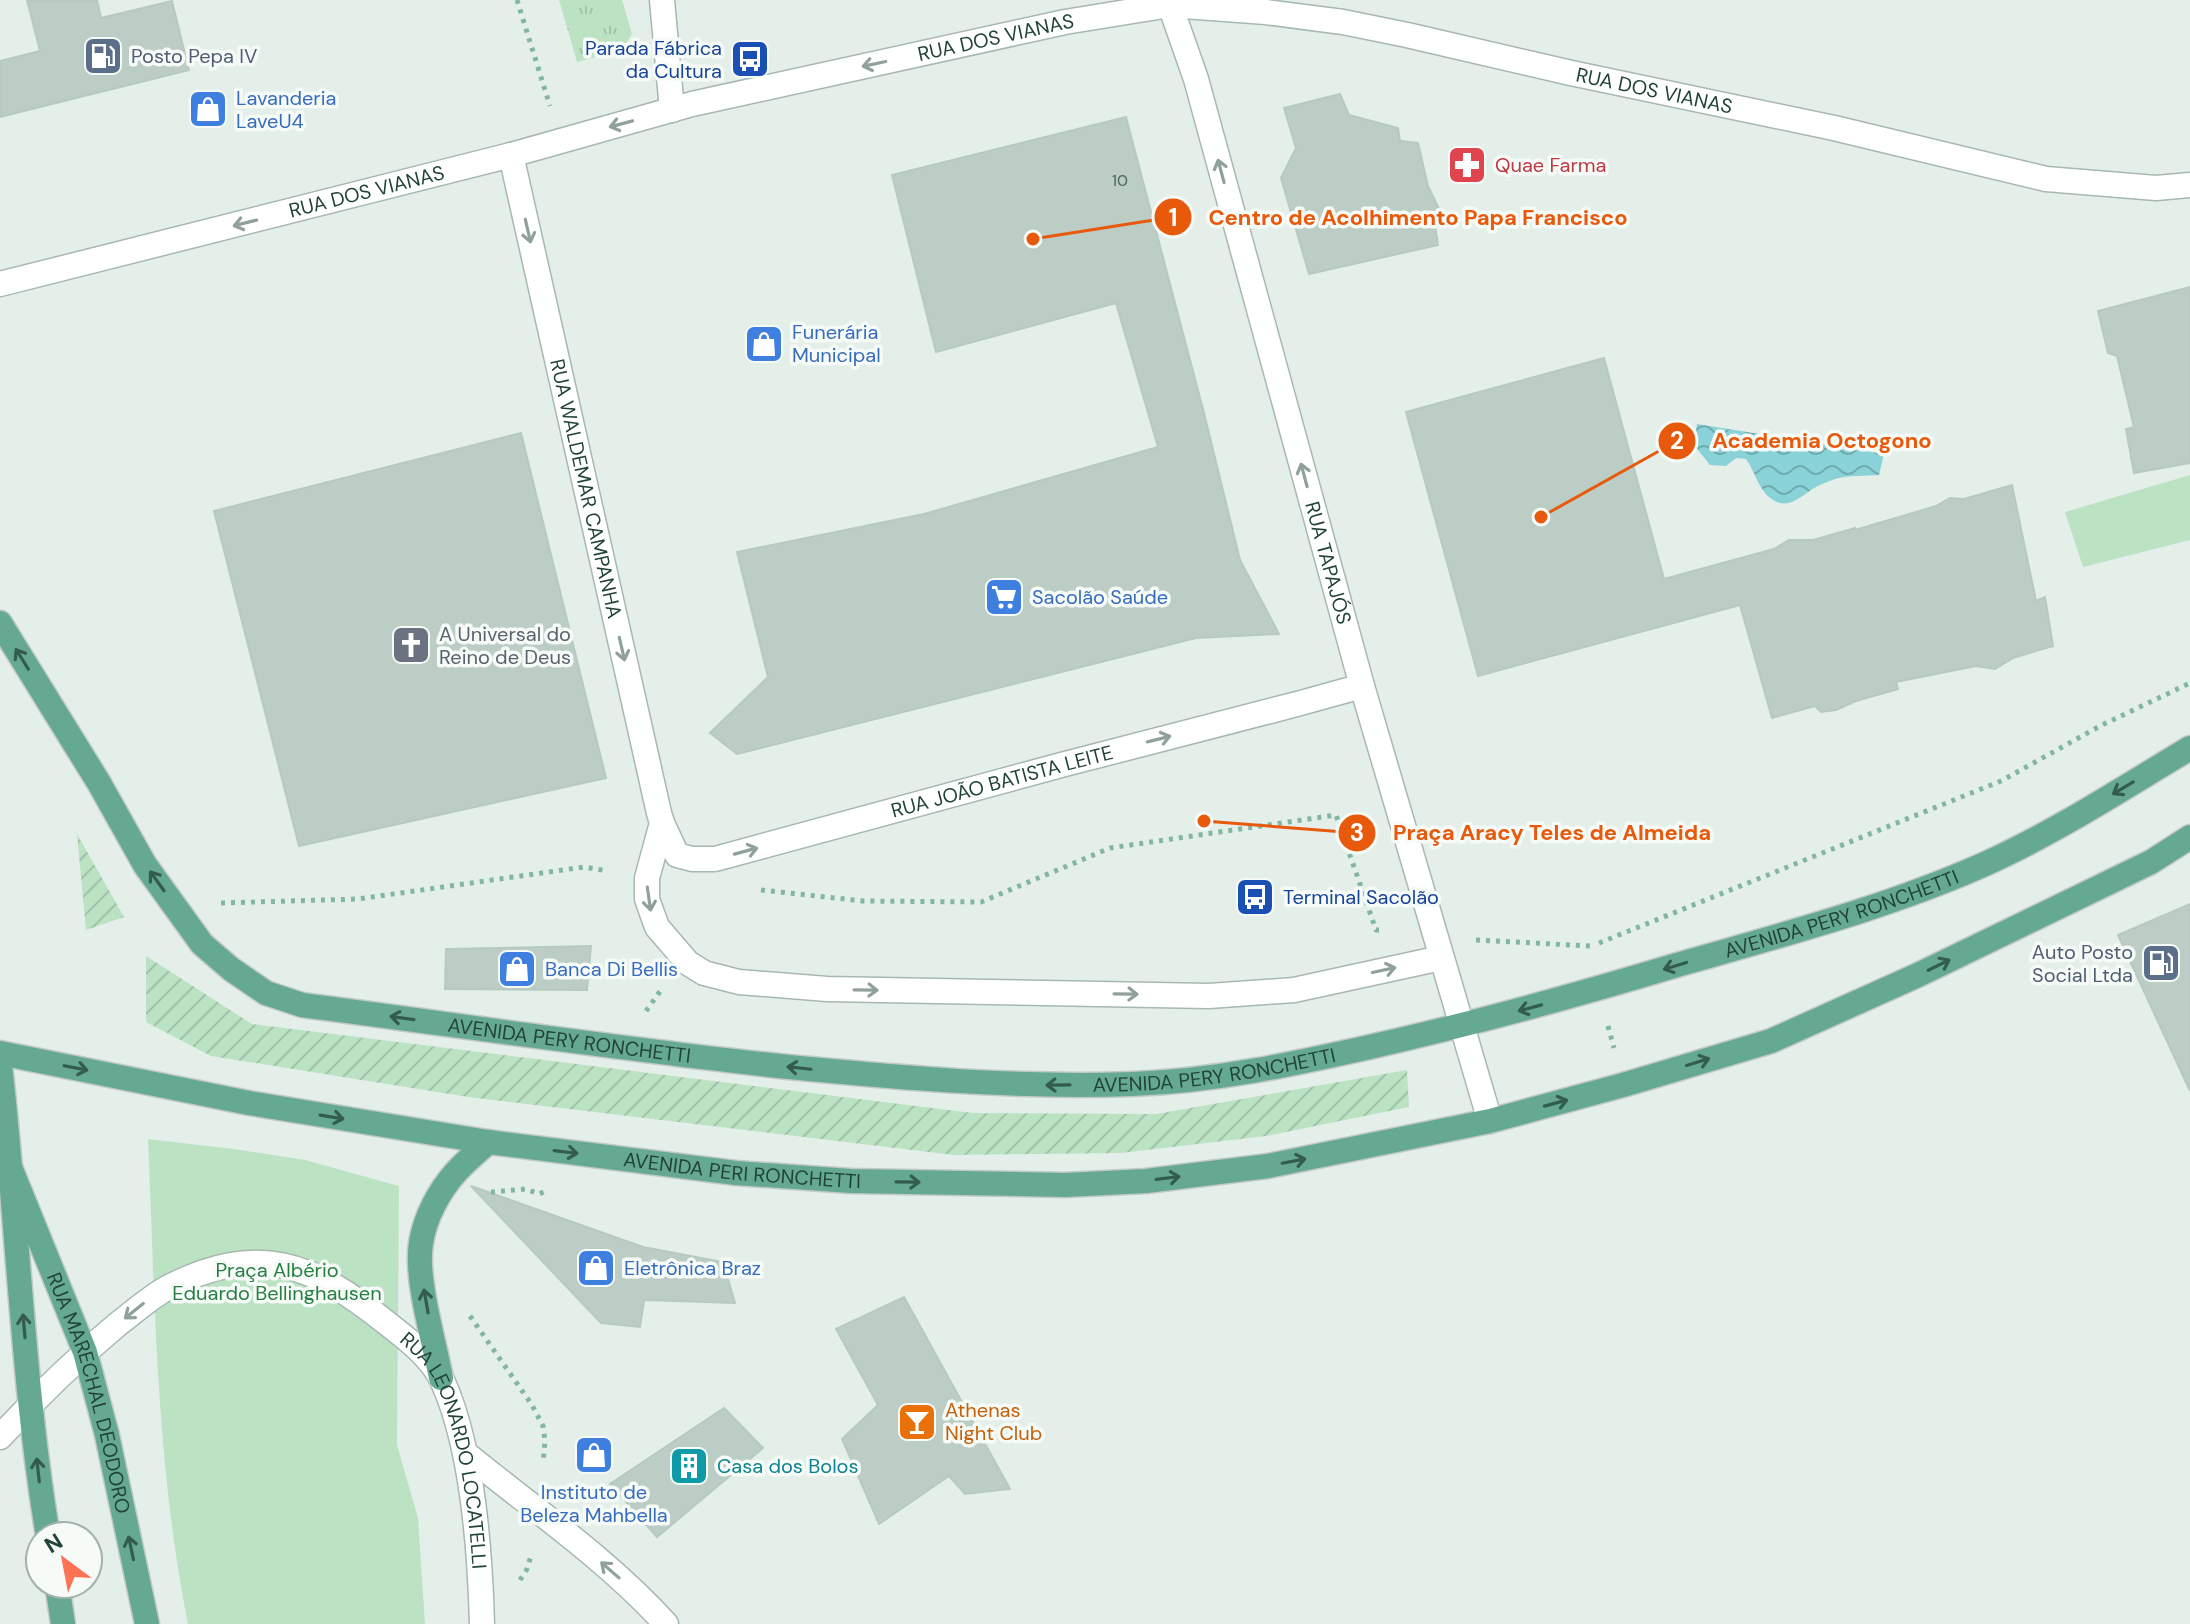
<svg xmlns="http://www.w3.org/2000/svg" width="2190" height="1624" viewBox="0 0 2190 1624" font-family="'DM Sans',sans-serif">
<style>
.grass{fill:url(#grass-tufts)}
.park{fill:#bce2c4}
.garden{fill:url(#garden-furrows)}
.water{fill:url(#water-waves)}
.building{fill:#bccdc5;stroke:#b6cac0;stroke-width:2}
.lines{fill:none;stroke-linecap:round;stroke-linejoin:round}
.minor-casing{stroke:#a7b8b1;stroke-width:27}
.major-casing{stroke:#c1cac7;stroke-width:27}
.path{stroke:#82b6a2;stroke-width:5;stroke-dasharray:4 6;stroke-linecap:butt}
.minor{stroke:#fff;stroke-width:24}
.major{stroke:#65a993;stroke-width:24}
.oneway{stroke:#90a19c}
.oneway2{stroke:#335c4f}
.labels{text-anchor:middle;stroke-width:7;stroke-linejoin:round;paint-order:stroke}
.number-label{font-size:16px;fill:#48665b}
.street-label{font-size:20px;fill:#224338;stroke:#f6fbf8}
.transit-label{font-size:20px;fill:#164399;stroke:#f6fbf8;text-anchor:end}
.service-label{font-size:20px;fill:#4e5e75;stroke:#f6fbf8;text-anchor:start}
.shop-label{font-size:20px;fill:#366cbe;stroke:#f6fbf8;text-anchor:start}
.health-label{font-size:20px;fill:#be3a42;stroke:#f6fbf8;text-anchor:start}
.worship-label{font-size:20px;fill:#5b616d;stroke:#f6fbf8;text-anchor:start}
.park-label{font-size:20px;fill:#277e43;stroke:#f6fbf8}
.food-label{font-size:20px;fill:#c56008;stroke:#f6fbf8;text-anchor:start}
.culture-label{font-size:20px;fill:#0d838f;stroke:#f6fbf8;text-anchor:start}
.leader{fill:none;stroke:#e8590c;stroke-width:3}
.callout-dot{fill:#e8590c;stroke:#f6fbf8;stroke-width:3}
.mark-label{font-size:24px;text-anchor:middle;font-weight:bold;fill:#fff}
.callout-label{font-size:22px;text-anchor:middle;font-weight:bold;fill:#e8590c;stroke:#f6fbf8;stroke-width:7;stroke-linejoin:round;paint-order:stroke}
</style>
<defs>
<pattern id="grass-tufts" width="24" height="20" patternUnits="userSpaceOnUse" patternTransform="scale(2)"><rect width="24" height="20" fill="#bce2c4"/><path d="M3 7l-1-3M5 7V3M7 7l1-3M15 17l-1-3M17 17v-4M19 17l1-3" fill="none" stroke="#a1c3a9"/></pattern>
<pattern id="garden-furrows" width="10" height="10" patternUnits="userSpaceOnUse" patternTransform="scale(2)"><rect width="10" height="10" fill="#bce2c4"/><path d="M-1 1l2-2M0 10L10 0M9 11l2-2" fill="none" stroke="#a1c3a9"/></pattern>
<pattern id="water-waves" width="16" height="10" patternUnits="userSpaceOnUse" patternTransform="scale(2)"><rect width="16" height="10" fill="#88d2d8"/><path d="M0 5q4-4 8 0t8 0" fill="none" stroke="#6facb0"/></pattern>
</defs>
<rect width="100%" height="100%" fill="#e5efea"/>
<!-- grass -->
<path class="grass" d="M559 0H622L632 34 622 50 577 62Z"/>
<!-- park -->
<path class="park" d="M2190 475V540L2083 567 2065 512Z
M148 1139 234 1149 305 1160 399 1186 397 1445 418 1518 425 1624H188C156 1465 155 1301 148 1139Z"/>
<!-- garden -->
<path class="garden" d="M77 834 124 917 86 930Z
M146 956 252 1024 973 1113 1156 1114 1407 1070 1409 1107 1266 1136 1121 1153 954 1155 468 1097 211 1056 146 1022Z"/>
<!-- water -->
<path class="water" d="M1697 424 1884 454 1879 475C1865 476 1849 475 1835 479 1830 481 1823 483 1818 486 1803 493 1791 511 1773 500 1758 490 1756 473 1746 459L1736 458 1726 466 1710 465 1694 445Z"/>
<!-- building -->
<path class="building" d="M27 0H97L101 18 172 1 189 70 0 117V61L40 51Z
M1340 94 1349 115 1398 128 1400 141 1418 143 1428 186 1440 211 1433 213 1438 245 1309 274 1281 178 1296 148 1284 108Z
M1126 117 1204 413 1240 560 1279 634 1196 638 737 754 710 733 768 677 737 552 924 514 1158 447 1116 303 936 352 892 175Z
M2190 287V463L2134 473 2126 429 2134 427 2117 356 2108 353 2098 311Z
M1604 358 1664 579 1774 549 1789 540H1813L1855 528V530L1936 506 1950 498 1964 499 2012 485 2036 601 2045 597 2053 646 2013 658 1995 669 1976 666 1896 682 1898 689 1856 701 1836 710 1821 712 1815 706 1772 718 1740 605 1478 676 1406 412Z
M521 433 606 778 299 846 214 511Z
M2190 904V1091L2118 935Z
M591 946 587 990 445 989 446 949Z
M471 1186 643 1247 723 1262 735 1303 644 1300 640 1327 601 1323Z
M904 1297 1010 1489 965 1494 949 1476 879 1524 842 1439 878 1405 836 1329Z
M724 1408 763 1448 657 1537 610 1484Z"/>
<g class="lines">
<!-- minor casing -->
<g class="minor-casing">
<g id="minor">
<path d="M662 0 672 110"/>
<path id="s1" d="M1170 5 1196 79 1362 686 1490 1121"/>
<path id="s2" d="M511 155 659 813 662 823 677 855 692 859H715L1065 764 1297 704 1362 686"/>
<path id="s3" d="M0 284 511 155 692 104 1065 22 1170 5 1266 12 1343 22 1407 35 1571 73 1834 128 2046 179 2156 188 2190 185"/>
<path d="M662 823 647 878V899L657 927 688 963 704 973 739 982 827 989 1209 996 1294 990 1441 958"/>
<path id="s4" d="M0 1437C37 1397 76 1359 118 1324 134 1312 149 1298 167 1288 258 1241 312 1263 388 1324 407 1339 431 1357 442 1380 473 1447 480 1550 482 1624"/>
<path d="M465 1453C532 1508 607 1559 666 1624"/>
</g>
</g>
<!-- major casing -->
<g class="major-casing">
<g id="major">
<path id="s5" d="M0 623 99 783 145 865 202 944 231 969 266 993 302 1005C464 1026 626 1050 789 1067 903 1078 1017 1088 1132 1084 1215 1081 1294 1064 1374 1046 1476 1023 1577 995 1677 965 1781 935 1886 908 1985 864 2056 832 2123 788 2190 748"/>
<path id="s6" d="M0 1053 249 1103 488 1142 736 1173 851 1181 1065 1185 1146 1181 1268 1166 1490 1121 1623 1085 1771 1041 1918 975 2151 862 2190 837"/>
<path d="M0 1065C18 1222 22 1381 48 1536"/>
<path id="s7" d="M10 1167 85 1352 107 1435 147 1624"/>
<path d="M441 1378C434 1341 415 1278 421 1243 425 1217 439 1191 456 1172 466 1161 477 1152 488 1142"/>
<path d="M57 1584 63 1624"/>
</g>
</g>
<!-- path -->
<path class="path" d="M517 0 550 106
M761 890 863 901 981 902 1110 848 1336 815 1376 930H1379
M221 903 358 899 584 867 608 871
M1476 940 1591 946
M1599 943 2001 781 2100 726 2190 683
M646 1011 661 990
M1608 1026 1614 1048
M491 1192 526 1189 539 1194 548 1190
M470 1316 532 1405 543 1426 545 1441 543 1463
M520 1580 527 1569 531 1556"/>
<!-- minor -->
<use href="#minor" class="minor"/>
<!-- major -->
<use href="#major" class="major"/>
</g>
<!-- one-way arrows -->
<defs><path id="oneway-shaft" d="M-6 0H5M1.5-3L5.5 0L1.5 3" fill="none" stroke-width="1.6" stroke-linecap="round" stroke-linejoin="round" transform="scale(2)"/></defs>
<g class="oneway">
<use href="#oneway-shaft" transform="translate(874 64) rotate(168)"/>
<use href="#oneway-shaft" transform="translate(621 124) rotate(165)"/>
<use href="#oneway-shaft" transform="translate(1221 171) rotate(-105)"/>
<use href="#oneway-shaft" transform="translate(245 223) rotate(166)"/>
<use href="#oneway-shaft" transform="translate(528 231) rotate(77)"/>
<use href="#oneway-shaft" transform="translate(1304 475) rotate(-105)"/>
<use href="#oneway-shaft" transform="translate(622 649) rotate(77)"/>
<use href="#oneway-shaft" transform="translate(1159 739) rotate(-14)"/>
<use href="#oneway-shaft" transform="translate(746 851) rotate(-15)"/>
<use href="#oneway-shaft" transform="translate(649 899) rotate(82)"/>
<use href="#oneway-shaft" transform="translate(1384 970) rotate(-12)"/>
<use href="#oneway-shaft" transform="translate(866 990) rotate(1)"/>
<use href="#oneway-shaft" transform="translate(1126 994) rotate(1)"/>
<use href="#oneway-shaft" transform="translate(134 1311) rotate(141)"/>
<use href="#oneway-shaft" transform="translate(610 1570) rotate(-139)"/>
</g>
<g class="oneway2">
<use href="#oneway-shaft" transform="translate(22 659) rotate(-122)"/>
<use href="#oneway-shaft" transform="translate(2123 788) rotate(149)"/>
<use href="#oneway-shaft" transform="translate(157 881) rotate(-126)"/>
<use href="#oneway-shaft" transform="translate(1939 965) rotate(-26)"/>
<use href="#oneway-shaft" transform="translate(1675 966) rotate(163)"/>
<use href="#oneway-shaft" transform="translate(1530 1008) rotate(165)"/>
<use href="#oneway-shaft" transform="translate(402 1018) rotate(-172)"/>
<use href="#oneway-shaft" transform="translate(1698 1062) rotate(-17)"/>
<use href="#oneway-shaft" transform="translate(76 1068) rotate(11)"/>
<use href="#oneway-shaft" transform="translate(799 1068) rotate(-174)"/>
<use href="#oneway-shaft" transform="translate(1058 1085) rotate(179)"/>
<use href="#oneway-shaft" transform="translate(1556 1103) rotate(-15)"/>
<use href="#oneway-shaft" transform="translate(332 1117) rotate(9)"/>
<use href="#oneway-shaft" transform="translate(566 1152) rotate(7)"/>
<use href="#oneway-shaft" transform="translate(1294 1161) rotate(-11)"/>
<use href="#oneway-shaft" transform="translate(1168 1178) rotate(-7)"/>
<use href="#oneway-shaft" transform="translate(908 1182) rotate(1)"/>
<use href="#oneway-shaft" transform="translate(426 1301) rotate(-100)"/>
<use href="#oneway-shaft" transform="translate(24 1326) rotate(-95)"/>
<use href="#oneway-shaft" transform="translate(38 1470) rotate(-96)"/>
<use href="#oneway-shaft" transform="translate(131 1548) rotate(-102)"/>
</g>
<!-- icons -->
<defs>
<g id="fuel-square" transform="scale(2)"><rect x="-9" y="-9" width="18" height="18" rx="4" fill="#5c6f8a" stroke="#f6fbf8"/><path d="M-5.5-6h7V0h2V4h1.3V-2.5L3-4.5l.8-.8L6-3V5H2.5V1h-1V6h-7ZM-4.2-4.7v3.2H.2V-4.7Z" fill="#fff"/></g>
<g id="bus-square" transform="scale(2)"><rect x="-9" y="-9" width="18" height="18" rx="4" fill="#1a4fb4" stroke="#f6fbf8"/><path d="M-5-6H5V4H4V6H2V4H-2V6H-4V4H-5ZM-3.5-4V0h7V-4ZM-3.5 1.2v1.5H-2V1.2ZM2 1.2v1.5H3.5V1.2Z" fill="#fff"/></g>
<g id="shop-square" transform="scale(2)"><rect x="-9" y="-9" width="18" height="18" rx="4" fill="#3f7fe0" stroke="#f6fbf8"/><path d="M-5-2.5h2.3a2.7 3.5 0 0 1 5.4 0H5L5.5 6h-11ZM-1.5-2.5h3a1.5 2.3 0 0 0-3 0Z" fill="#fff"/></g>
<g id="pharmacy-square" transform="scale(2)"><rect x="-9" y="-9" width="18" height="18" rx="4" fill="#e0444e" stroke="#f6fbf8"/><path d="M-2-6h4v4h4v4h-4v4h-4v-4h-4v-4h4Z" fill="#fff"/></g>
<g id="supermarket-square" transform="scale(2)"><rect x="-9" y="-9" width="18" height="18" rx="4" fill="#3f7fe0" stroke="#f6fbf8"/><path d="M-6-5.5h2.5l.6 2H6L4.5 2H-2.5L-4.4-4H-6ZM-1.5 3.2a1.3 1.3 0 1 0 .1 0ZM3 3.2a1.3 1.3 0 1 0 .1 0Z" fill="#fff"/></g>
<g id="church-square" transform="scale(2)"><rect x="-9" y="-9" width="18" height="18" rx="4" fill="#6b7280" stroke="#f6fbf8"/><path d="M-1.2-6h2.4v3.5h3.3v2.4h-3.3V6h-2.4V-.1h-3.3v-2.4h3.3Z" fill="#fff"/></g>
<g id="bar-square" transform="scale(2)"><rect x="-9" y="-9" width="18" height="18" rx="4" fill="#e8710a" stroke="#f6fbf8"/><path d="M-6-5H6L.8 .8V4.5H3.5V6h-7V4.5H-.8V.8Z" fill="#fff"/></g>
<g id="building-square" transform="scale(2)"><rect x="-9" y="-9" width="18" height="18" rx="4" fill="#0f9aa8" stroke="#f6fbf8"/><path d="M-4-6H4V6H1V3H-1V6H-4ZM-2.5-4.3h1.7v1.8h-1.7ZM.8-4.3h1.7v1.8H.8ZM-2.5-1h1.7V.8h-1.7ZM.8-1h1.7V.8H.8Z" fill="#fff"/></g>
</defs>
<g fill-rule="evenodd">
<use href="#fuel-square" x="103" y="56"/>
<use href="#bus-square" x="750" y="59"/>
<use href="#shop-square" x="208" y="109"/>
<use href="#pharmacy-square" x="1467" y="165"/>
<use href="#shop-square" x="764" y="344"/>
<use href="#supermarket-square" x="1004" y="597"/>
<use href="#church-square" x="411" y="645"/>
<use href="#bus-square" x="1255" y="897"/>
<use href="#fuel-square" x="2161" y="963"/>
<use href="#shop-square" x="517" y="969"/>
<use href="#shop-square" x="596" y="1268"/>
<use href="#bar-square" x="917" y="1422"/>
<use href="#shop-square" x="594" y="1455"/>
<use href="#building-square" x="689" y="1466"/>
</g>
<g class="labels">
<!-- number labels -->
<g class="number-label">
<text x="1120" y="186">10</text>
</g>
<!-- street labels -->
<g class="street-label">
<text dy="7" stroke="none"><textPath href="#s3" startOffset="1026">RUA DOS VIANAS</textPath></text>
<text dy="7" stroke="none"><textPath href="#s3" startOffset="1696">RUA DOS VIANAS</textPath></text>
<text dy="7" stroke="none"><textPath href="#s3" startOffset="378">RUA DOS VIANAS</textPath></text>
<text dy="7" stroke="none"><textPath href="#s2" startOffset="342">RUA WALDEMAR CAMPANHA</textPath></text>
<text dy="7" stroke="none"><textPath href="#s1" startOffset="580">RUA TAPAJÓS</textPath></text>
<text dy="7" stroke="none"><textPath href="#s2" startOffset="1056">RUA JOÃO BATISTA LEITE</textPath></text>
<text dy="7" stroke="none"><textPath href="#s5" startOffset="2064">AVENIDA PERY RONCHETTI</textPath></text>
<text dy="7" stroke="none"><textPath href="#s5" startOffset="768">AVENIDA PERY RONCHETTI</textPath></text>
<text dy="7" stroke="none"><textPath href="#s5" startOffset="1416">AVENIDA PERY RONCHETTI</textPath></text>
<text dy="7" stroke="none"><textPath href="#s6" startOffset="752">AVENIDA PERI RONCHETTI</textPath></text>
<text dy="7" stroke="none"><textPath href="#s7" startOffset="240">RUA MARECHAL DEODORO</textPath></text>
<text dy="7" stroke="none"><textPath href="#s4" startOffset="612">RUA LEONARDO LOCATELLI</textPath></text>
</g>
<!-- transit labels -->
<g class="transit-label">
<text x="722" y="55">Parada Fábrica<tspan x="722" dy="23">da Cultura</tspan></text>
<text x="1283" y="904" text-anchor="start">Terminal Sacolão</text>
</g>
<!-- service labels -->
<g class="service-label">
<text x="131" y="63">Posto Pepa IV</text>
<text x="2133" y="959" text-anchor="end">Auto Posto<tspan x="2133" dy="23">Social Ltda</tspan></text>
</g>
<!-- shop labels -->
<g class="shop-label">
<text x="236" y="105">Lavanderia<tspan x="236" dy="23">LaveU4</tspan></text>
<text x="792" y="339">Funerária<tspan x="792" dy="23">Municipal</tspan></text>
<text x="1032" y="604">Sacolão Saúde</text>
<text x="545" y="976">Banca Di Bellis</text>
<text x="624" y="1275">Eletrônica Braz</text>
<text x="594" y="1499" text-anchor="middle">Instituto de<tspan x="594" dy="23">Beleza Mahbella</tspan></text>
</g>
<!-- health labels -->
<g class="health-label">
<text x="1495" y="172">Quae Farma</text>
</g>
<!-- worship labels -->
<g class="worship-label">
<text x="439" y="641">A Universal do<tspan x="439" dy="23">Reino de Deus</tspan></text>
</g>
<!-- park labels -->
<g class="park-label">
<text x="277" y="1277">Praça Albério<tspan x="277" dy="23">Eduardo Bellinghausen</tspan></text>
</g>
<!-- food labels -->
<g class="food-label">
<text x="945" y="1417">Athenas<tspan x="945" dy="23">Night Club</tspan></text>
</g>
<!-- culture labels -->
<g class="culture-label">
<text x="717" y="1473">Casa dos Bolos</text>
</g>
</g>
<!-- callouts -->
<path class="leader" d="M1033 239L1173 217M1541 517L1677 441M1204 821L1357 833"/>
<g class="callout-dot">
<circle cx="1033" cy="239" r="8"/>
<circle cx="1541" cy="517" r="8"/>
<circle cx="1204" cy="821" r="8"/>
<circle cx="1173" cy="217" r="20"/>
<circle cx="1677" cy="441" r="20"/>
<circle cx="1357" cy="833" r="20"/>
</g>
<g class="mark-label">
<text x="1173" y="226">1</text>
<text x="1677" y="449">2</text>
<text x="1357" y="841">3</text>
</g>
<g class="callout-label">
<text x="1418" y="225">Centro de Acolhimento Papa Francisco</text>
<text x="1822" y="448">Academia Octogono</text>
<text x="1552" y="840">Praça Aracy Teles de Almeida</text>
</g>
<!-- north arrow -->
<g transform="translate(64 1560) rotate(328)"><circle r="38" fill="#f6fbf8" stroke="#a1b1ab" stroke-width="2"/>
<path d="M0-6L14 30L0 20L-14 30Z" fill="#fe7254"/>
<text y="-12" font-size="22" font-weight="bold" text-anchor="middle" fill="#224338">N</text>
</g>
</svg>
